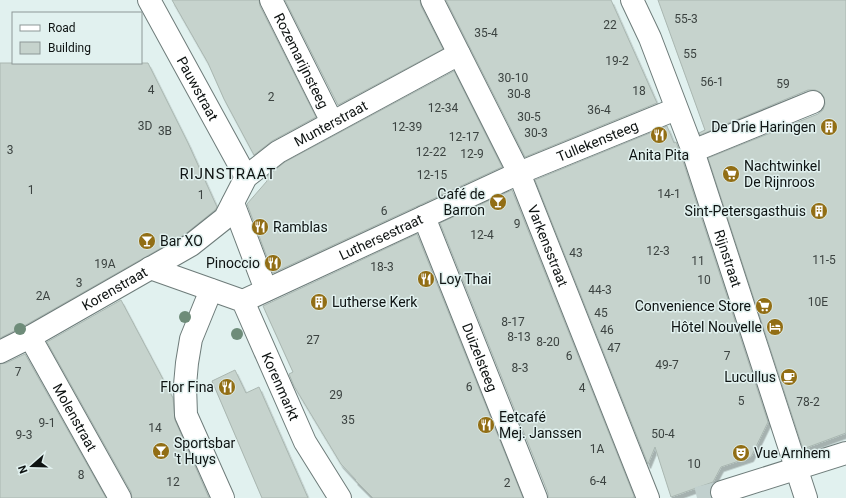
<svg xmlns="http://www.w3.org/2000/svg" width="846" height="498" viewBox="0 0 846 498" font-family="Roboto,sans-serif">
<style>
.building{fill:#c6d3cd;stroke:#aab7b1;filter:url(#shadow)}
.lines{fill:none;stroke-linecap:round;stroke-linejoin:round}
.street-tunnel{stroke:#c1d0ce;stroke-width:22;stroke-dasharray:22 11;stroke-linecap:butt}
.street-casing{stroke:#6e7c7a;stroke-width:24}
.street{stroke:#fff;stroke-width:22}
.tree{fill:#6e8c79}
.labels{text-anchor:middle;stroke-width:3;stroke-linejoin:round;paint-order:stroke}
.number-label{font-size:12px;fill:#3c4341}
.street-label{font-size:14px;fill:#0e1312;stroke:#e1f1ef}
.poi-label{font-size:14px;fill:#0e1312;stroke:#e1f1ef;text-anchor:end}
.neighbourhood-label{font-size:15px;letter-spacing:1px;fill:#0e1312;stroke:#e1f1ef}
</style>
<defs>
<filter id="shadow"><feDropShadow dx="2.5" dy="4.5" stdDeviation="0" flood-color="#0004"/></filter>
</defs>
<rect width="100%" height="100%" fill="#e1f1ef"/>
<!-- building -->
<path class="building" d="M172 0H259L260 6 316 117 272 141 254 155 224 99 208 63Z
M285 0H420L421 6 443 49 338 105Z
M446 0H611L657 103 525 157Z
M658 0H846V433L803 449 708 158 818 114 823 110 825 104 824 97 820 92 815 90H808L700 135 699 133 705 130Z
M0 63H148L188 143 217 207 215 210 184 235 24 326 0 338Z
M454 71 502 167 273 273 247 204 267 181 265 178 285 162Z
M667 126 674 143 676 142 681 155 768 422 751 457 721 467 713 482 671 497 655 447 648 464 535 180Z
M512 190 634 496 633 498H548V493L440 223Z
M417 234 523 498H373L355 480H356L341 464 294 386 289 374 293 372 263 306Z
M121 300 173 398 175 420 209 498H132L131 492 47 342Z
M25 354 106 498H0V364L6 363Z
M235 370 246 393 259 387 308 498H262L212 381Z"/>
<g class="lines">
<!-- street-tunnel -->
<path class="street-tunnel" d="M697 498 722 492"/>
<!-- street casing -->
<g class="street-casing">
<g id="street">
<path id="s1" d="M149 0 246 177"/>
<path id="s2" d="M271 0 332 122"/>
<path id="s3" d="M432 0 519 173 648 498"/>
<path id="s4" d="M632 0 650 38 693 151 806 498"/>
<path d="M693 151 813 102"/>
<path d="M233 203 266 290"/>
<path id="s5" d="M424 217 536 498"/>
<path id="s6" d="M150 268 243 301 305 442 340 498"/>
<path d="M211 290 191 339 187 363 185 385 186 415 223 498"/>
<path id="s7" d="M243 301 519 173 676 109"/>
<path id="s8" d="M30 337 120 498"/>
<path id="s9" d="M0 352 30 337 191 245 225 218 246 177 278 152 459 54"/>
<path d="M722 492 846 453"/>
</g>
</g>
<!-- street -->
<use href="#street" class="street"/>
</g>
<!-- trees -->
<g class="tree">
<circle cx="185" cy="317" r="6"/>
<circle cx="20" cy="329" r="6"/>
<circle cx="237" cy="334" r="6"/>
</g>
<!-- icons -->
<defs>
<g id="building-disc" transform="scale(0.9)"><circle r="9.5" fill="#926e15" stroke="#e1f1ef"/><path d="M-4-6H4V6H1V3H-1V6H-4ZM-2.5-4.3h1.7v1.8h-1.7ZM.8-4.3h1.7v1.8H.8ZM-2.5-1h1.7V.8h-1.7ZM.8-1h1.7V.8H.8Z" fill="#fff"/></g>
<g id="restaurant-disc" transform="scale(0.9)"><circle r="9.5" fill="#926e15" stroke="#e1f1ef"/><path d="M-5-6h1v4h1v-4h1v4h1v-4h1v5L-1.5 .5V6h-2V.5L-5-1ZM5-6V6H3V1.5H1.5Q1.5-4 5-6Z" fill="#fff"/></g>
<g id="supermarket-disc" transform="scale(0.9)"><circle r="9.5" fill="#926e15" stroke="#e1f1ef"/><path d="M-6-5.5h2.5l.6 2H6L4.5 2H-2.5L-4.4-4H-6ZM-1.5 3.2a1.3 1.3 0 1 0 .1 0ZM3 3.2a1.3 1.3 0 1 0 .1 0Z" fill="#fff"/></g>
<g id="bar-disc" transform="scale(0.9)"><circle r="9.5" fill="#926e15" stroke="#e1f1ef"/><path d="M-6-5H6L.8 .8V4.5H3.5V6h-7V4.5H-.8V.8Z" fill="#fff"/></g>
<g id="hotel-disc" transform="scale(0.9)"><circle r="9.5" fill="#926e15" stroke="#e1f1ef"/><path d="M-6-4.5h1.5V1H6V5H4.5V3h-9V5H-6ZM-4 0a1.8 1.8 0 1 1 3.6 0ZM.5 0V-2.5h3Q6-2.5 6 0Z" fill="#fff"/></g>
<g id="cafe-disc" transform="scale(0.9)"><circle r="9.5" fill="#926e15" stroke="#e1f1ef"/><path d="M-5.5-4.5H6V0H3Q3 3.5 0 3.5H-2.5Q-5.5 3.5-5.5 0ZM3-3.2v2h1.7v-2ZM-6 4.5H4V6H-6Z" fill="#fff"/></g>
<g id="theatre-disc" transform="scale(0.9)"><circle r="9.5" fill="#926e15" stroke="#e1f1ef"/><path d="M-5-5.5Q0-4 5-5.5V0Q5 5 0 6Q-5 5-5 0ZM-3.3-2.5H-1v1.5H-3.3ZM1-2.5H3.3v1.5H1ZM-2.8 1Q0 5.5 2.8 1Z" fill="#fff"/></g>
</defs>
<g fill-rule="evenodd">
<use href="#building-disc" x="829" y="127"/>
<use href="#restaurant-disc" x="659" y="135"/>
<use href="#supermarket-disc" x="731" y="174"/>
<use href="#bar-disc" x="498" y="202"/>
<use href="#building-disc" x="819" y="211"/>
<use href="#restaurant-disc" x="260" y="227"/>
<use href="#bar-disc" x="147" y="241"/>
<use href="#restaurant-disc" x="273" y="263"/>
<use href="#restaurant-disc" x="426" y="279"/>
<use href="#building-disc" x="319" y="302"/>
<use href="#supermarket-disc" x="764" y="306"/>
<use href="#hotel-disc" x="775" y="327"/>
<use href="#cafe-disc" x="789" y="377"/>
<use href="#restaurant-disc" x="227" y="387"/>
<use href="#restaurant-disc" x="486" y="425"/>
<use href="#bar-disc" x="161" y="451"/>
<use href="#theatre-disc" x="741" y="453"/>
</g>
<g class="labels">
<!-- number labels -->
<g class="number-label">
<text x="686" y="23">55-3</text>
<text x="610" y="29">22</text>
<text x="486" y="37">35-4</text>
<text x="690" y="58">55</text>
<text x="617" y="65">19-2</text>
<text x="513" y="82">30-10</text>
<text x="712" y="86">56-1</text>
<text x="783" y="88">59</text>
<text x="151" y="94">4</text>
<text x="639" y="95">18</text>
<text x="519" y="98">30-8</text>
<text x="271" y="101">2</text>
<text x="443" y="112">12-34</text>
<text x="599" y="114">36-4</text>
<text x="529" y="121">30-5</text>
<text x="145" y="130">3D</text>
<text x="407" y="131">12-39</text>
<text x="165" y="135">3B</text>
<text x="536" y="137">30-3</text>
<text x="464" y="141">12-17</text>
<text x="10" y="154">3</text>
<text x="431" y="156">12-22</text>
<text x="472" y="158">12-9</text>
<text x="432" y="179">12-15</text>
<text x="31" y="194">1</text>
<text x="669" y="198">14-1</text>
<text x="201" y="199">1</text>
<text x="384" y="215">6</text>
<text x="517" y="228">9</text>
<text x="482" y="239">12-4</text>
<text x="658" y="255">12-3</text>
<text x="576" y="257">43</text>
<text x="824" y="264">11-5</text>
<text x="698" y="265">11</text>
<text x="105" y="268">19A</text>
<text x="382" y="271">18-3</text>
<text x="704" y="284">10</text>
<text x="79" y="287">3</text>
<text x="600" y="294">44-3</text>
<text x="43" y="300">2A</text>
<text x="818" y="306">10E</text>
<text x="601" y="317">45</text>
<text x="513" y="326">8-17</text>
<text x="607" y="334">46</text>
<text x="519" y="341">8-13</text>
<text x="313" y="344">27</text>
<text x="548" y="346">8-20</text>
<text x="614" y="352">47</text>
<text x="569" y="360">6</text>
<text x="727" y="360">7</text>
<text x="667" y="369">49-7</text>
<text x="520" y="372">8-3</text>
<text x="18" y="376">7</text>
<text x="469" y="391">6</text>
<text x="582" y="392">4</text>
<text x="336" y="399">29</text>
<text x="741" y="405">5</text>
<text x="808" y="406">78-2</text>
<text x="348" y="424">35</text>
<text x="47" y="427">9-1</text>
<text x="155" y="432">14</text>
<text x="663" y="438">50-4</text>
<text x="24" y="439">9-3</text>
<text x="597" y="453">1A</text>
<text x="694" y="468">10</text>
<text x="81" y="479">8</text>
<text x="598" y="485">6-4</text>
<text x="173" y="486">12</text>
<text x="507" y="487">2</text>
</g>
<!-- street labels -->
<g class="street-label">
<text dy="5" stroke="none"><textPath href="#s2" startOffset="68">Rozemarijnsteeg</textPath></text>
<text dy="5" stroke="none"><textPath href="#s1" startOffset="101">Pauwstraat</textPath></text>
<text dy="5" stroke="none"><textPath href="#s9" startOffset="409">Munterstraat</textPath></text>
<text dy="5" stroke="none"><textPath href="#s7" startOffset="389">Tullekensteeg</textPath></text>
<text dy="5" stroke="none"><textPath href="#s7" startOffset="152">Luthersestraat</textPath></text>
<text dy="5" stroke="none"><textPath href="#s3" startOffset="272">Varkensstraat</textPath></text>
<text dy="5" stroke="none"><textPath href="#s4" startOffset="276">Rijnstraat</textPath></text>
<text dy="5" stroke="none"><textPath href="#s9" startOffset="131">Korenstraat</textPath></text>
<text dy="5" stroke="none"><textPath href="#s5" startOffset="151">Duizelsteeg</textPath></text>
<text dy="5" stroke="none"><textPath href="#s6" startOffset="192">Korenmarkt</textPath></text>
<text dy="5" stroke="none"><textPath href="#s8" startOffset="92">Molenstraat</textPath></text>
</g>
<!-- poi labels -->
<g class="poi-label">
<text x="816" y="132">De Drie Haringen</text>
<text x="659" y="160" text-anchor="middle">Anita Pita</text>
<text x="744" y="171" text-anchor="start">Nachtwinkel<tspan x="744" dy="16">De Rijnroos</tspan></text>
<text x="485" y="199">Café de<tspan x="485" dy="16">Barron</tspan></text>
<text x="806" y="216">Sint-Petersgasthuis</text>
<text x="273" y="232" text-anchor="start">Ramblas</text>
<text x="160" y="246" text-anchor="start">Bar XO</text>
<text x="260" y="268">Pinoccio</text>
<text x="439" y="284" text-anchor="start">Loy Thai</text>
<text x="332" y="307" text-anchor="start">Lutherse Kerk</text>
<text x="751" y="311">Convenience Store</text>
<text x="762" y="332">Hôtel Nouvelle</text>
<text x="776" y="382">Lucullus</text>
<text x="214" y="392">Flor Fina</text>
<text x="499" y="422" text-anchor="start">Eetcafé<tspan x="499" dy="16">Mej. Janssen</tspan></text>
<text x="174" y="448" text-anchor="start">Sportsbar<tspan x="174" dy="16">'t Huys</tspan></text>
<text x="754" y="458" text-anchor="start">Vue Arnhem</text>
</g>
<!-- neighbourhood labels -->
<g class="neighbourhood-label">
<text x="228" y="179">RIJNSTRAAT</text>
</g>
</g>
<!-- legend -->
<rect x="12" y="12" width="130" height="52" fill="#e1f1ef" stroke="#8d9897"/>
<rect x="20" y="25" width="20" height="6" fill="#ffffff" stroke="#8d9897"/>
<text x="48" y="32" font-size="12" fill="#0e1312">Road</text>
<rect x="20" y="42" width="20" height="12" fill="#c6d3cd" stroke="#8d9897"/>
<text x="48" y="52" font-size="12" fill="#0e1312">Building</text>
<!-- north arrow -->
<g transform="translate(32 466) rotate(250)" stroke="#e1f1ef" stroke-width="3" paint-order="stroke">
<path d="M0-3L7 15L0 10L-7 15Z" fill="#0e1312"/>
<text y="-6" font-size="11" font-weight="bold" text-anchor="middle" fill="#0e1312">N</text>
</g>
</svg>
